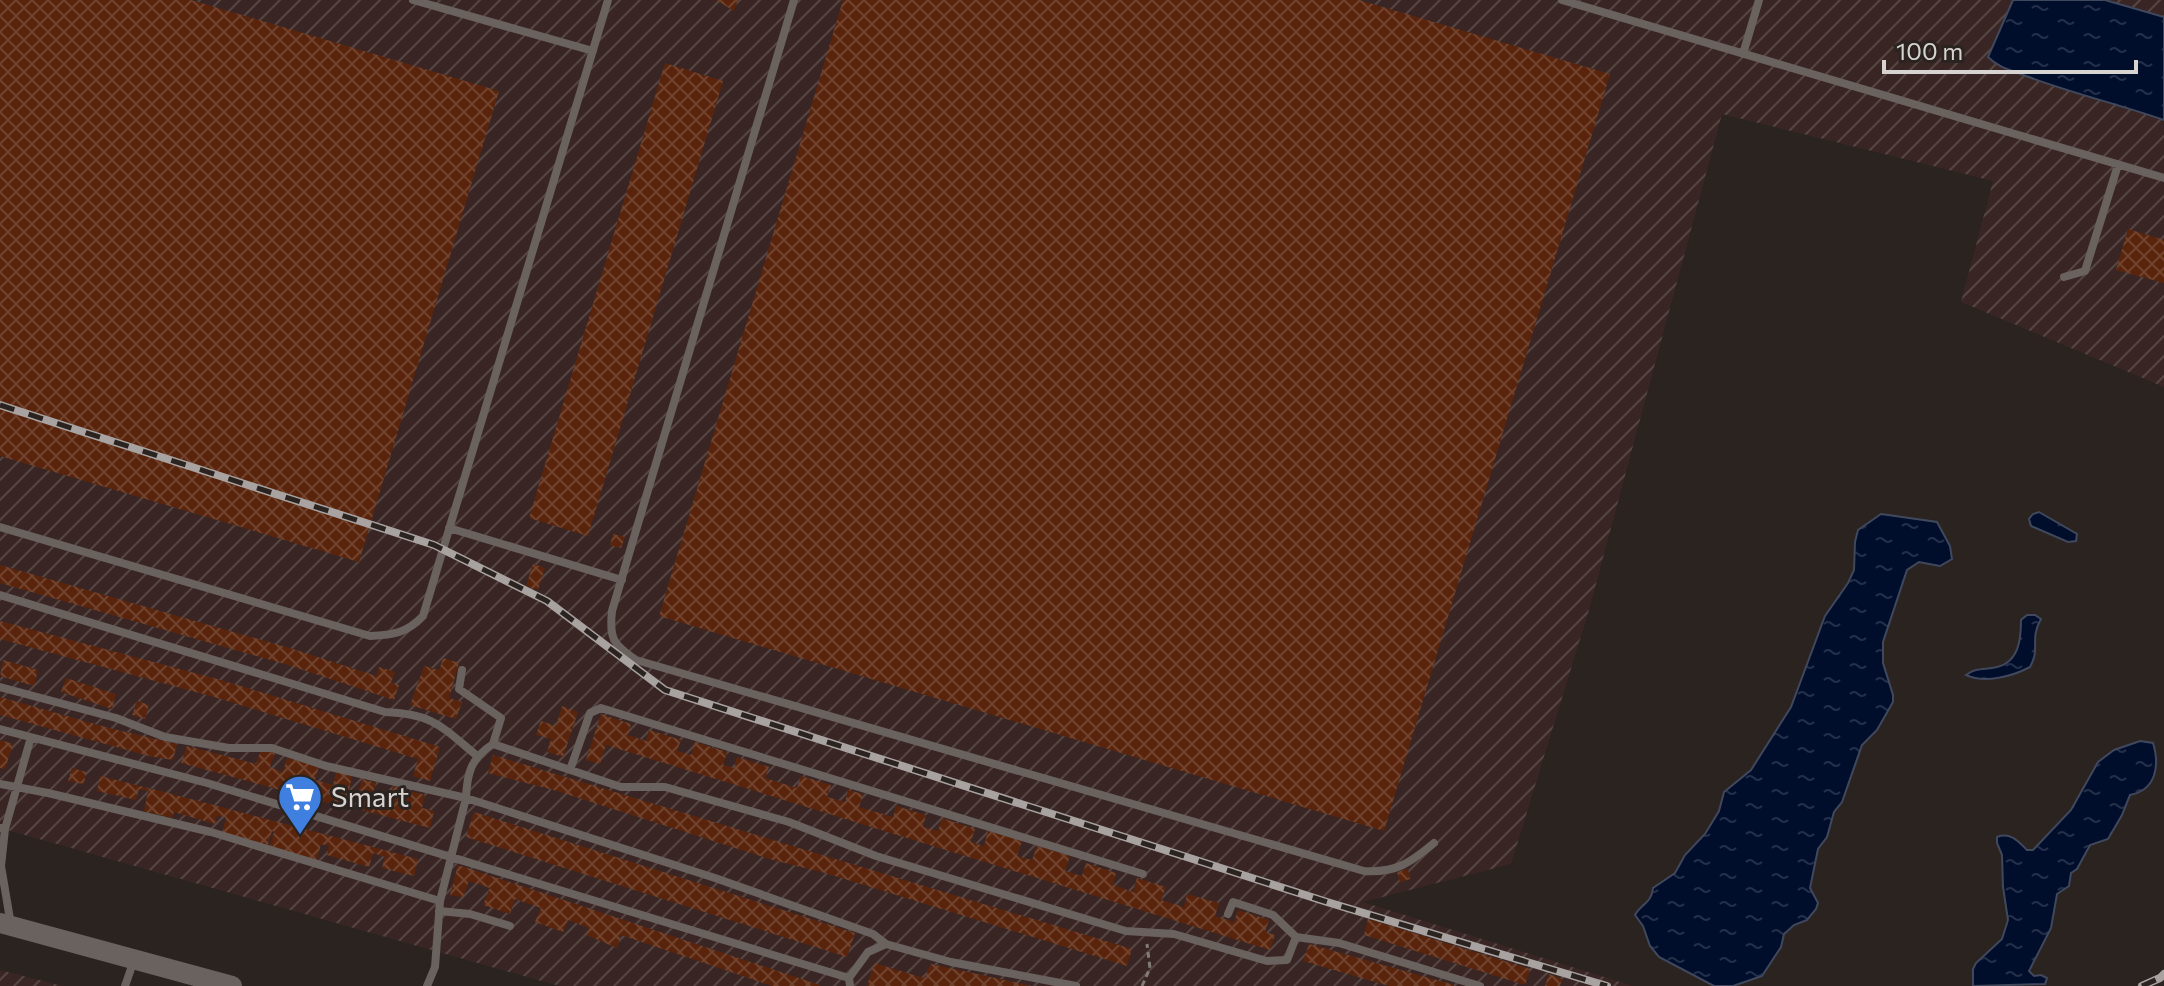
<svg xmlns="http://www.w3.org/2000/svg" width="2164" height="986" viewBox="0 0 2164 986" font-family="Commissioner,sans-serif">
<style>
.industrial{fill:url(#industrial-furrows)}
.water{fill:url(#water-ripples);stroke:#40485d;stroke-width:2}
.building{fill:url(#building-cross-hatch)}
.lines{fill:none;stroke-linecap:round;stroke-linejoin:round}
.path{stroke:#817c79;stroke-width:3;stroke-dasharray:6 4;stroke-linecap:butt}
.service{stroke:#6a625e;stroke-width:8}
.tertiary{stroke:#6a625e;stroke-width:20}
.rail-casing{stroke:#a8a3a1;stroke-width:8}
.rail{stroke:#2a2320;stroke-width:5;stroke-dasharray:15;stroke-linecap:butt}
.labels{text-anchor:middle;stroke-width:6;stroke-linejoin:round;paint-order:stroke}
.poi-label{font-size:28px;fill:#d7d3d1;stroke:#2a2320;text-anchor:start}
</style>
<defs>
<pattern id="industrial-furrows" width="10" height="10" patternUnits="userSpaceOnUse" patternTransform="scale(2)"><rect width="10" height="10" fill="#392624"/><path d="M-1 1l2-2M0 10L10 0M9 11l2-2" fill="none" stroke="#554543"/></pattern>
<pattern id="water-ripples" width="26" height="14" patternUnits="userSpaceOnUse" patternTransform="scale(2)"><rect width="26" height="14" fill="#000d2b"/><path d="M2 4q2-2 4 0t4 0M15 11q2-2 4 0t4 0" fill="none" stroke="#242f49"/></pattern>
<pattern id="building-cross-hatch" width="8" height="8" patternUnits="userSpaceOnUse" patternTransform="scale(2)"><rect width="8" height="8" fill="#59240b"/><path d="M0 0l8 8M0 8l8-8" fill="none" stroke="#70432e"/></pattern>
</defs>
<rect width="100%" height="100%" fill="#2a2320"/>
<!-- industrial -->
<path class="industrial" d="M0 0H2164V387L1961 302 1993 181 1722 114 1589 610 1511 864 1363 902 1633 986H559L0 828Z
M0 970 63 986H0Z"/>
<!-- water -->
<path class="water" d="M2013 0H2105L2164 17V120C2118 104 2071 93 2026 76 2011 70 1999 68 1988 57Z
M2039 512 2077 534 2076 541 2068 542 2031 526 2029 519 2033 514Z
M1881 514 1937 522 1950 546 1952 559 1940 566 1919 562 1907 570 1883 642V663L1893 695V702L1877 730 1862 745 1842 802 1834 812 1827 837 1818 849 1810 888 1818 903 1816 909 1807 920 1794 925 1784 934 1781 947 1762 976 1733 986H1714L1659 957 1650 946 1643 926 1635 915C1641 904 1652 903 1653 888L1675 873 1685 855 1705 834 1719 811 1724 792 1751 770 1791 707 1825 616 1848 583 1854 570 1855 542 1858 530Z
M2027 615H2035L2041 619C2029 640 2041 648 2030 667 2013 676 1985 684 1966 675 1977 667 1984 670 1997 667 2019 662 2021 639 2021 620Z
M2140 741 2153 743C2160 766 2156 790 2130 795L2122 815 2108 839 2090 845 2077 869 2071 873 2069 886 2057 894 2051 928 2029 971 2034 976 2041 975 2047 978 2045 984 1973 986V969L1976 963 2002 939 2008 920 2003 887 2002 855 1997 843V837C2011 832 2018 841 2027 850H2033L2071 810 2098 762 2114 750Z"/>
<!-- building -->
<path class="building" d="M0 0H191L499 91 359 562 0 456Z
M716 0H738L734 11Z
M843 0H1359L1610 74 1384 831 659 616Z
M665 63 723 81 588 536 529 518Z
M2128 229 2164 240V283L2116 270Z
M613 534 625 537 621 548 610 545Z
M533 564 545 568 538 590 526 586Z
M0 565 293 649 376 676 379 667 395 672 391 682 399 685 394 700 288 665 0 583Z
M0 621 221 680 440 747 430 781 413 776 418 759 214 697 0 639Z
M443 658 459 663 449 698 462 702 456 719 410 705 424 666 439 670Z
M3 660 38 670 34 686 0 676Z
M66 678 116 694 112 709 61 692Z
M0 697 109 728 177 744 173 760 149 756 0 715Z
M137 701 149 705 145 719 132 715Z
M562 706 578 712 563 757 547 752 551 739 536 735 541 721 556 726Z
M601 714 631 724 628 735 646 741 649 730 681 740 677 751 691 755 695 742 727 752 723 765 734 768 737 757 769 767 765 778 797 788 801 776 831 785 827 797 845 802 848 790 863 794 859 807 893 817 896 806 926 815 923 827 938 831 942 818 975 829 971 842 984 846 988 831 1022 841 1017 856 1032 860 1037 846 1070 856 1065 871 1082 876 1086 863 1116 873 1113 885 1133 892 1137 878 1166 887 1161 900 1184 907 1187 894 1219 903 1215 916 1234 922 1238 910 1269 920 1265 932 1275 935 1270 950 606 745 600 764 586 760Z
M0 740 13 744 5 769 0 768Z
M187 746 256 764 261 750 275 753 270 767 283 772 287 758 319 766 315 780 333 785 336 772 352 776 349 790 352 791 347 808 181 763Z
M493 755 1132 949 1127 966 825 873 773 860 557 791 488 773Z
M72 768 86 772 84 784 68 781Z
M100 776 148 788 147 791 139 789 136 800 97 791Z
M362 779 376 783 372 795 389 799 393 786 425 795 422 808 434 811 430 828 354 808Z
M149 788 418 859 414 876 382 868 385 857 373 853 369 867 327 855 329 846 321 844 316 862 269 849 274 832 272 831 268 845 222 833 226 818 217 815 215 824 174 812 172 818 144 811Z
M474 812 855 933 847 957 466 837Z
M458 865 820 985V986H772L621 935 617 948 586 935 589 928 568 920 563 932 535 922 541 908 515 899 510 914 483 905 490 888 469 881 463 897 450 895Z
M1408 869 1410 879 1400 882 1397 872Z
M1368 919 1530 969 1525 985 1364 935Z
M1309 944 1454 985V986H1389L1303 961Z
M874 963 924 978 931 964 1032 986H867Z
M1549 974 1562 979 1560 986H1545Z"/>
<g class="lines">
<!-- path -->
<path class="path" d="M1142 986 1150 968 1147 944"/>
<!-- service -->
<path class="service" d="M413 0 593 51
M794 0 612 611C609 639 613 644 636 660L1364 871C1396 873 1410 863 1434 843
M1562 0 2164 178
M1743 54 1759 0
M2064 277 2085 271 2118 165
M0 527 370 636C393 635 407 633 423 616L608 0
M449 528 622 580
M0 595 385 712C433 714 441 726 476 755
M462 670 459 689 501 718 493 744
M0 687 116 718 165 737 229 748H272L326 766 466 798 715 878 873 934 886 944
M0 729 207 783 849 978 850 986
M570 770 590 713 601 708 1143 874
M0 784 48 793 211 832 440 901
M0 828 5 829 1 866 11 925
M5 829 31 737
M439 911 470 914 510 926
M1228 914 1233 902 1273 915 1296 937
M849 978 868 952 886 944 951 962 1076 986
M125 986 134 960
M427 986 435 967 440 901 466 798C467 773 471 758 493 744L621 787H665L789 822 876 856 1126 931 1174 934 1267 961 1287 960 1296 937 1339 943 1480 986"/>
<!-- tertiary -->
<path class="tertiary" d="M0 923 232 986"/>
<!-- rail casing -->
<g class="rail-casing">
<path id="rail" d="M0 405 434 545 547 601 665 690 1327 902 1607 986
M2142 986 2160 978 2164 974"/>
</g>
<!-- rail -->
<use href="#rail" class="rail"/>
</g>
<!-- icons -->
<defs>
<g id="supermarket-pin" transform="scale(2.3)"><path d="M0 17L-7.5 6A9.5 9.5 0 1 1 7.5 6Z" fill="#3f7fe0" stroke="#2a2320"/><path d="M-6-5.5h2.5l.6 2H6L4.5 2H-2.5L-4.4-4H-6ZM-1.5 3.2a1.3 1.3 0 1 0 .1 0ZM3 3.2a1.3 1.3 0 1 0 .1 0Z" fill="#fff"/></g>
</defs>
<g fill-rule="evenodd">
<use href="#supermarket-pin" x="300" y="797"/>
</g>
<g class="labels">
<!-- poi labels -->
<g class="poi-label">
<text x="331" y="807">Smart</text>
</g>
</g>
<!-- scale -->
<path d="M1884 60v12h252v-12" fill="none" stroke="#d7d3d1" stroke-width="4"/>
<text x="1896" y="60" font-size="24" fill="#d7d3d1" stroke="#2a2320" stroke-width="6" paint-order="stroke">100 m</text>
</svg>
